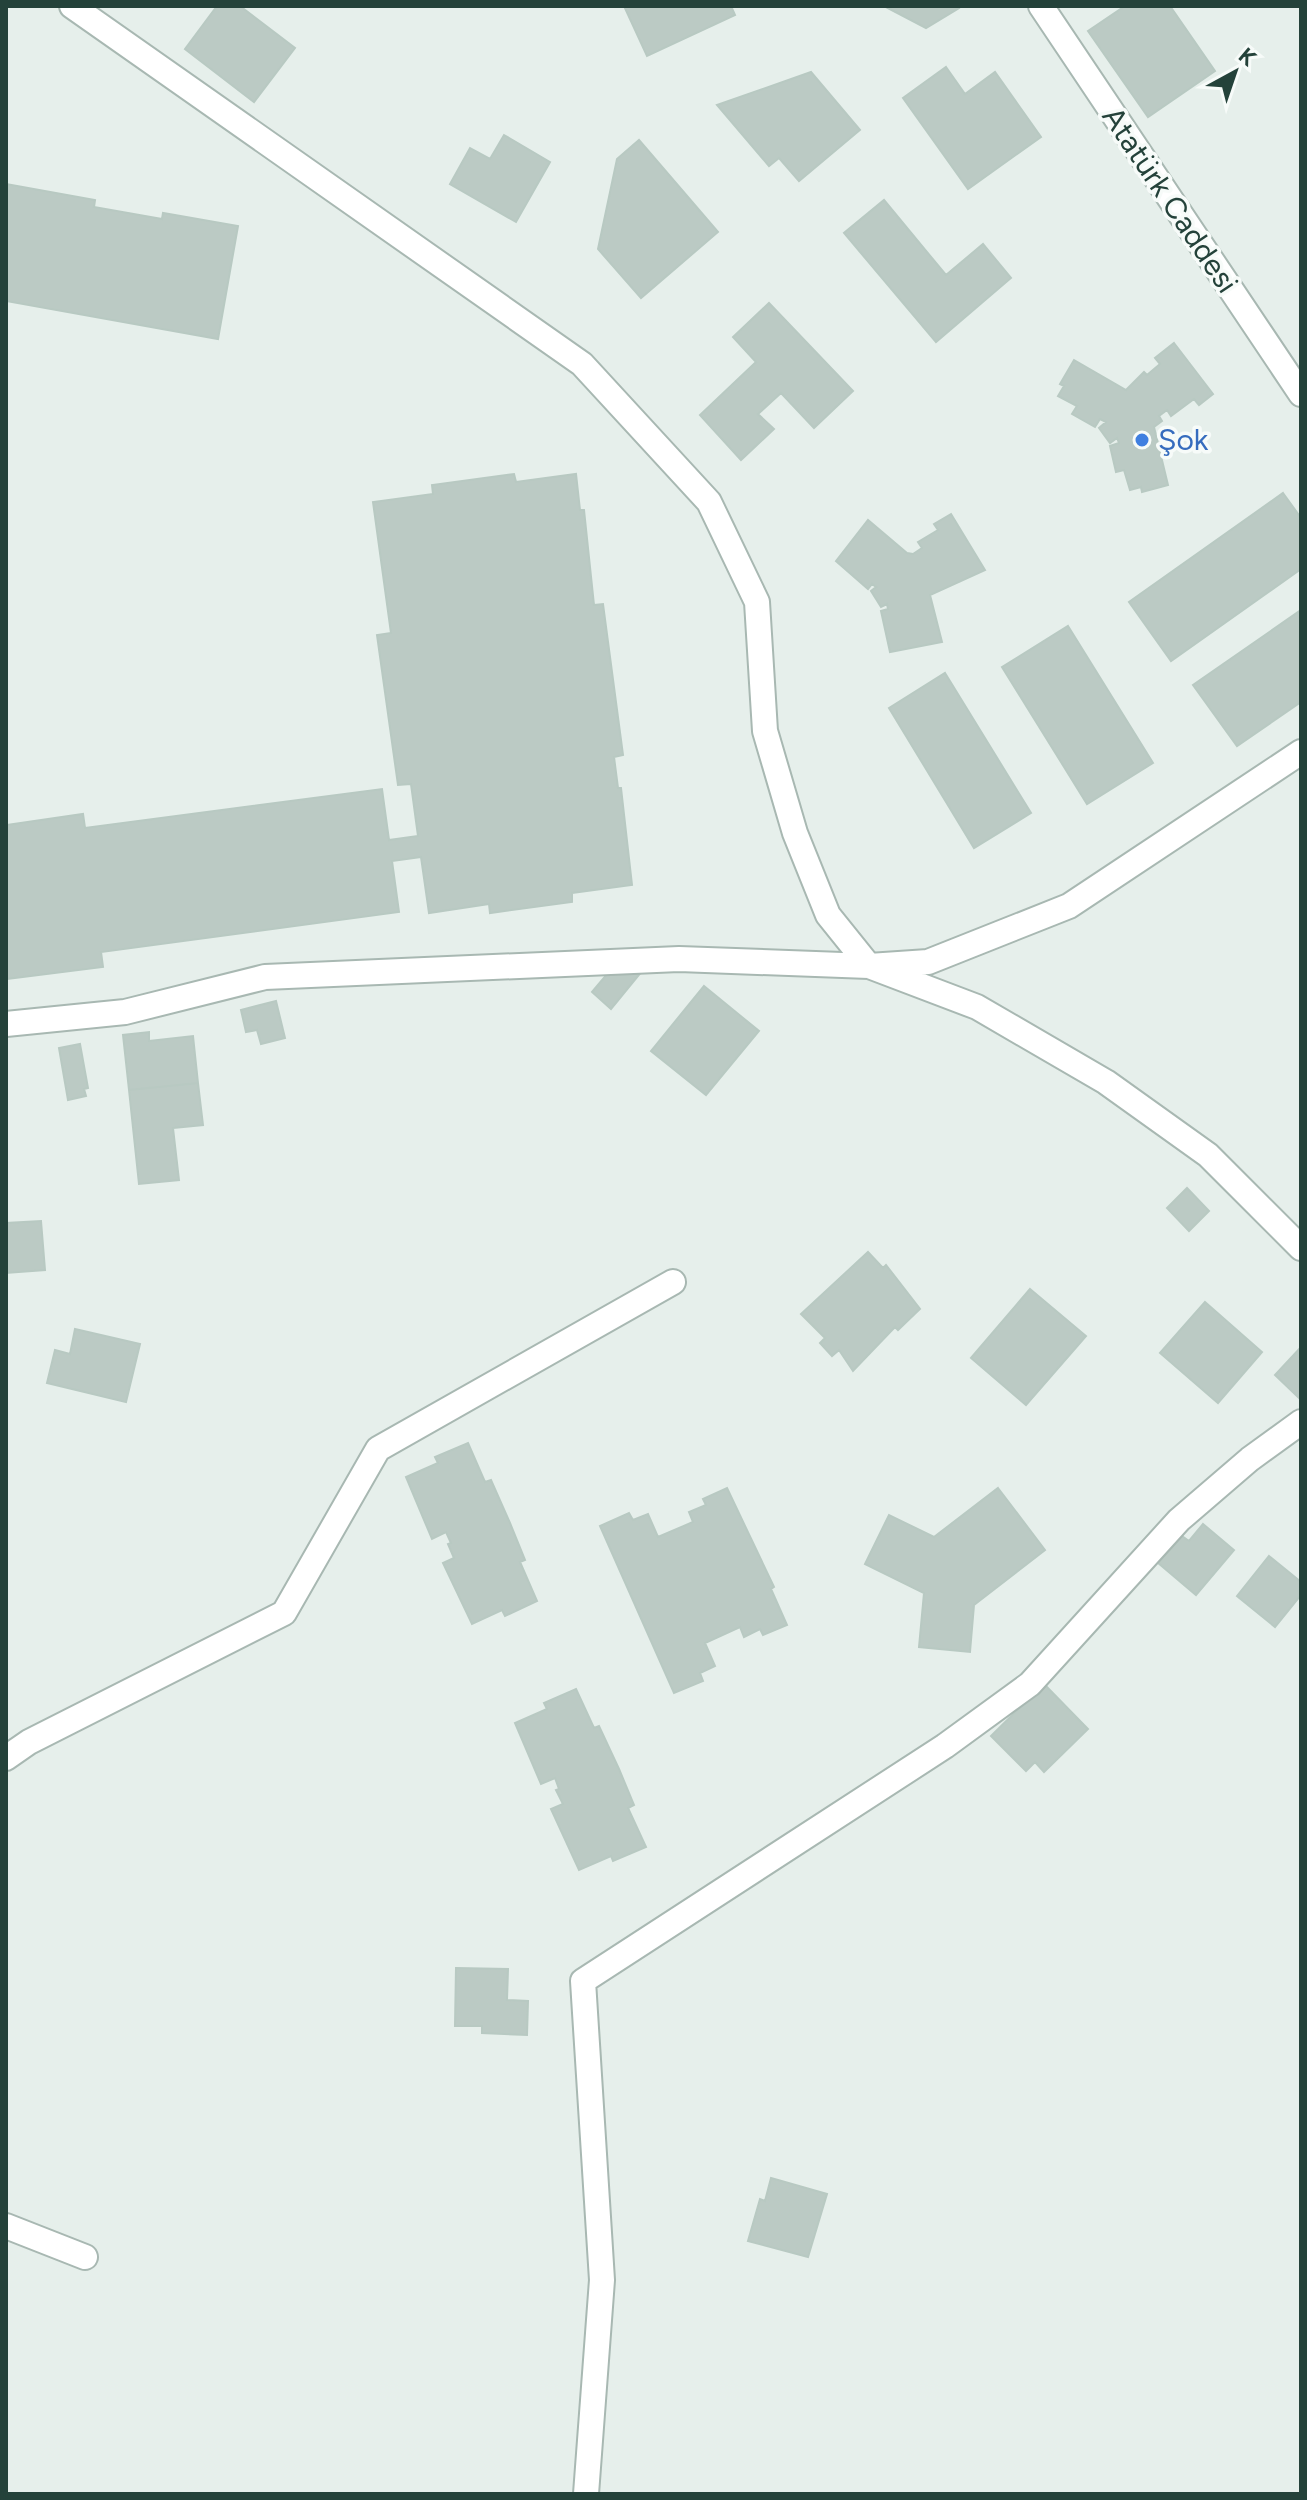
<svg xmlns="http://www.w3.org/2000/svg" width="1307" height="2500" viewBox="0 0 1307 2500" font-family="Figtree,sans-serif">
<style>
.building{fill:#bbcac4;stroke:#b8c9c2;stroke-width:2}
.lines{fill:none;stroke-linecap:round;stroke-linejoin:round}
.minor-casing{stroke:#a8b8b2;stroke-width:28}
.minor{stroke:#fff;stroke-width:24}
.shop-dot{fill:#3f7fe0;stroke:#f7fbf9;stroke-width:3}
.labels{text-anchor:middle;stroke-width:7;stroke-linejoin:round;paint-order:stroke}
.street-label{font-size:30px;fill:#24423a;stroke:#f7fbf9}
.shop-label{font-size:30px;fill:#366cbe;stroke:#f7fbf9;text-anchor:start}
</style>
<rect width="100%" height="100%" fill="#e6efeb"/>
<!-- building -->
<path class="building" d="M217 6H240L295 48 254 102 185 49Z
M624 6H731L735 15 647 56Z
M884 6H958L959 8 926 28Z
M1125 6H1170L1215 71 1148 117 1088 31Z
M946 67 965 94 995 72 1041 137 968 189 903 98Z
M811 72 860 130 799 181 779 158 769 166 717 105Z
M504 135 550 162 516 222 450 184 470 148 490 159Z
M639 140 718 232 641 298 598 249 617 159Z
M6 184 95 200 94 207 162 219 163 213 238 226 218 339 6 301Z
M884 200 946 275 983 244 1011 278 936 342 844 233Z
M769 303 853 391 814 428 781 393 758 414 774 429 741 460 700 415 756 362 733 337Z
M1174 343 1213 394 1199 405 1194 399 1171 416 1167 410 1159 416 1162 421 1154 427 1168 485 1142 492 1141 487 1130 490 1124 470 1116 472 1110 446 1119 443 1117 438 1110 443 1099 428 1106 422 1100 419 1095 427 1072 414 1077 406 1058 396 1064 386 1060 384 1074 360 1126 390 1144 372 1147 375 1160 364 1155 358Z
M514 474 516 482 576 474 580 510H584L594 605 603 604 623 755 614 757 618 788H621L632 885 572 893V902L490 913 489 904 429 913 421 857 392 861 399 912 101 952 103 967 6 979V825L83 814 85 828 382 789 389 840 418 836 411 784 398 785 377 635 391 633 373 502 433 494 432 485Z
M1283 493 1301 518V569L1171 661 1129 602Z
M951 514 985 570 930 595 942 642 890 652 881 611 888 609 887 604 881 607 871 591 876 587 872 584 868 589 836 561 868 520 907 553 913 554 922 548 918 542 938 530 934 524Z
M1301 610V702L1237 746 1193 685Z
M1068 626 1153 763 1087 804 1002 667Z
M945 673 1031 813 974 848 889 708Z
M642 971 611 1009 592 992 608 973Z
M704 986 759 1031 706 1095 651 1051Z
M276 1001 285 1038 261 1044 257 1030 246 1032 241 1010Z
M149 1032V1041L193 1036 198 1083 129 1090 123 1035Z
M80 1044 88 1088 84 1089 86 1096 68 1100 59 1048Z
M198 1083 203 1125 173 1128 179 1180 139 1184 129 1090Z
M1187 1188 1209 1211 1189 1231 1167 1208Z
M41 1221 45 1270 6 1273V1223Z
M868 1252 883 1268 886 1265 920 1309 898 1330 895 1327 853 1371 839 1350 832 1356 820 1343 825 1338 801 1314Z
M1030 1289 1086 1336 1026 1405 971 1358Z
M1205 1302 1262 1352 1218 1403 1160 1353Z
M75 1329 140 1344 126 1402 47 1383 55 1350 70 1354Z
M1301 1347V1400L1275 1375Z
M468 1443 485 1482 491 1480 510 1523 525 1560 520 1562 537 1601 505 1616 502 1610 472 1624 443 1563 454 1558 448 1544 451 1543 446 1532 432 1539 406 1477 438 1463 435 1457Z
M727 1488 774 1587 771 1589 787 1625 763 1635 760 1629 744 1637 740 1627 705 1643 715 1666 700 1673 703 1681 674 1693 600 1526 629 1513 633 1520 648 1514 658 1537 693 1522 689 1512 706 1505 703 1499Z
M998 1488 1045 1550 974 1605 970 1652 919 1647 924 1593 865 1564 889 1515 934 1537Z
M1203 1524 1234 1550 1196 1595 1158 1563 1182 1536 1189 1541Z
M1269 1556 1301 1582V1595L1275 1627 1237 1596Z
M1044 1684 1088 1729 1044 1772 1035 1762 1026 1771 991 1736Z
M576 1689 594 1728 599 1726 619 1769 634 1805 628 1808 646 1847 613 1861 611 1856 579 1870 551 1809 563 1804 556 1790 559 1789 555 1778 541 1784 515 1723 547 1709 544 1703Z
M456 1968 508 1969 507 2000 528 2001 527 2035 482 2033V2026H455Z
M771 2178 827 2194 808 2257 748 2241 760 2199 765 2201Z"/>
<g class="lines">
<!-- minor casing -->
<g class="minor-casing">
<path id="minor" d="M72 6 582 364 709 502 757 602 765 731 795 833 828 915 869 966 928 962 1069 906 1301 752
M1041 6 1301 394
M6 1024 125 1012 265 977 679 959 869 966 977 1007 1106 1082 1208 1155 1301 1248
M6 1758 29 1742 284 1613 378 1449 673 1282
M6 2226 85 2257
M586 2494 602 2280 583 1981 945 1746 1030 1684 1179 1520 1250 1459 1301 1422"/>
</g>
<!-- minor -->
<use href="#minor" class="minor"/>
</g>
<!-- markers -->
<circle class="shop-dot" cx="1142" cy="440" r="8"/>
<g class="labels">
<!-- street labels -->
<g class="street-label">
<text transform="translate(1170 200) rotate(56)" y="10">Atatürk Caddesi</text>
</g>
<!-- shop labels -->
<g class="shop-label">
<text x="1158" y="450">Şok</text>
</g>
</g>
<!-- border -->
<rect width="1307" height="2500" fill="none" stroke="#24423a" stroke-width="16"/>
<!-- north arrow -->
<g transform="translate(1235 72) rotate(40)" stroke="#f7fbf9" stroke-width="6" paint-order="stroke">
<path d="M0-6L14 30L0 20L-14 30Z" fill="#24423a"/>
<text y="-12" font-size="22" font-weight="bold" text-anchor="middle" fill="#24423a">K</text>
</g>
</svg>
